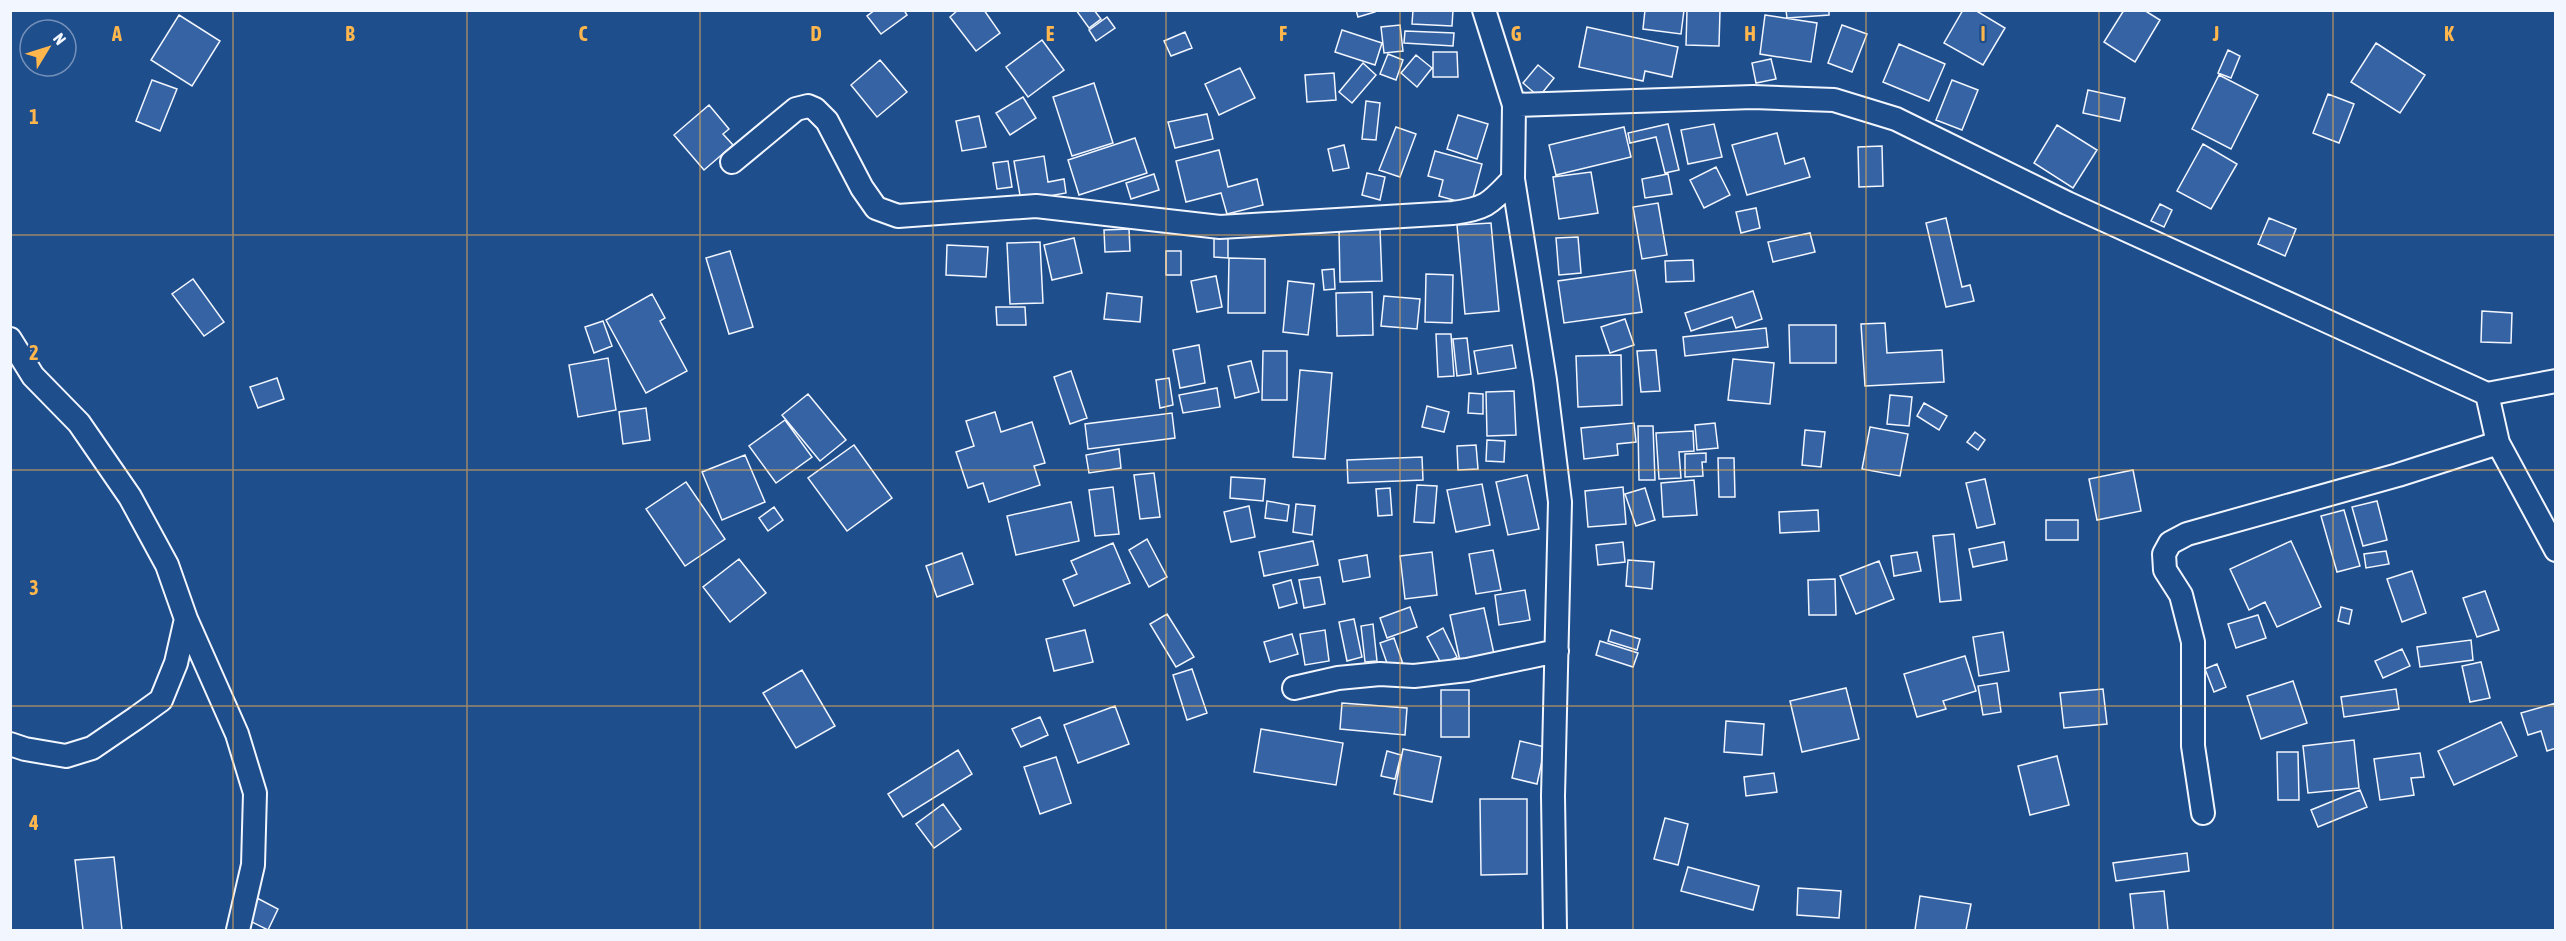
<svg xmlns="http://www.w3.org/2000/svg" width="2566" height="941" viewBox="0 0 2566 941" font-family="'Asap Condensed',sans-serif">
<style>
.building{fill:#3563a3;stroke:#f2f6ff;stroke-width:1.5}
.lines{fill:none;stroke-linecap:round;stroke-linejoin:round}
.street-casing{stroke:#f2f6ff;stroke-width:26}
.street{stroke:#1f4e8c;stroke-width:22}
.grid{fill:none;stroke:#ffb74d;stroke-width:1.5;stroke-opacity:0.55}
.grid-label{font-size:20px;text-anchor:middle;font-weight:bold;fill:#ffb74d;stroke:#1f4e8c;stroke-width:4.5;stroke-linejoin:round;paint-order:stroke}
</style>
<rect width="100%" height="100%" fill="#1f4e8c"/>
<!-- building -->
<path class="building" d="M875 10H904L907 15 881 34 867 16Z
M958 10H984L1000 33 976 51 950 17Z
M1076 10H1094L1101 19 1089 28Z
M1356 10H1375V12L1358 17Z
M1413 10H1453L1452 26 1412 24Z
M1645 10H1684L1681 34 1643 29Z
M1687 10H1720L1719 46 1686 45Z
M1786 10H1829V15L1787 18Z
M1963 10H1975L2005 28 1983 65 1944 43Z
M2124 10H2144L2160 20 2135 62 2104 42Z
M179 15 220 41 192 86 151 60Z
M1765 15 1817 23 1811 62 1760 54Z
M1107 17 1115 28 1096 41 1089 30Z
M1400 25 1403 51 1384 53 1381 27Z
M1842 25 1867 34 1852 72 1828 63Z
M1587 27 1678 47 1672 77 1645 71 1643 81 1579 67Z
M1342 30 1382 43 1375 65 1335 52Z
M1405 31 1454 33 1453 46 1404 43Z
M1185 32 1192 48 1171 56 1164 41Z
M1042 40 1064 70 1028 97 1006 67Z
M2376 43 2425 75 2400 113 2351 82Z
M1899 44 1945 64 1929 101 1883 82Z
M2228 50 2240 56 2231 78 2218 73Z
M1433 52H1457L1458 77H1433Z
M1388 54 1403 60 1396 80 1380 74Z
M1416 55 1432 68 1417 87 1401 73Z
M1771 59 1776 79 1756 83 1752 63Z
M880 60 907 92 877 117 851 85Z
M1363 63 1376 75 1352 103 1339 92Z
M1538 65 1554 78 1539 97 1523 83Z
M1240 68 1255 98 1219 115 1205 84Z
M1334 73 1336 100 1307 102 1305 75Z
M2219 75 2258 95 2231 149 2192 129Z
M152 80 177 89 160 131 136 121Z
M1952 80 1978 90 1962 130 1936 120Z
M1094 83 1113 143 1072 156 1053 97Z
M2088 90 2125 98 2120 121 2083 113Z
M2328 94 2354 104 2339 143 2313 133Z
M1023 97 1036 118 1010 135 996 113Z
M1366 101 1380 103 1376 140 1362 139Z
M709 105 729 129 723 134 733 145 704 170 674 135Z
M1207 114 1213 139 1175 148 1168 122Z
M1458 115 1488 124 1477 159 1447 149Z
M979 116 986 147 962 151 956 121Z
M1668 124 1679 170 1665 173 1656 137 1630 143 1628 133Z
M1714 124 1722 157 1688 164 1681 130Z
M2057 125 2097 150 2073 188 2034 163Z
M1396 127 1416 134 1400 177 1379 170Z
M1624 127 1631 157 1556 175 1549 145Z
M1777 133 1785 164 1804 158 1810 177 1747 195 1732 145Z
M1135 138 1147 173 1079 195 1068 160Z
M2203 144 2237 164 2211 209 2177 191Z
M1344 145 1349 168 1333 171 1328 149Z
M1882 146 1883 186 1859 187 1858 147Z
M1219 150 1228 187 1257 179 1263 205 1227 214 1221 193 1186 202 1176 161Z
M1435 151 1482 164 1471 205 1439 196 1443 180 1428 176Z
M1044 156 1048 182 1064 179 1066 193 1021 201 1014 161Z
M1008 161 1012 187 997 189 993 163Z
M1716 167 1730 195 1704 208 1690 180Z
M1591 172 1598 213 1559 219 1553 177Z
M1367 173 1385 177 1380 200 1362 195Z
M1154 174 1159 190 1131 199 1126 183Z
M1668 174 1672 194 1645 198 1642 179Z
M1658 203 1667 255 1642 259 1633 207Z
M2160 204 2172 210 2164 227 2151 221Z
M1756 208 1760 228 1741 233 1736 212Z
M1946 218 1962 287 1970 285 1974 301 1946 307 1926 223Z
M2269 218 2296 229 2285 256 2258 244Z
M1491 223 1499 311 1465 314 1457 225Z
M1129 229 1130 251 1105 252 1104 230Z
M1214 229H1228V258L1214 257Z
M1380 229 1382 281 1340 282 1339 230Z
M1810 233 1815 252 1773 262 1768 242Z
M1578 237 1581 273 1559 275 1556 238Z
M1074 238 1082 273 1052 280 1044 245Z
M1040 242 1043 303 1010 304 1007 243Z
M947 245 988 247 986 277 946 275Z
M730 251 753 327 729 334 706 258Z
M1166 251H1181V275H1166Z
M1229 258 1265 259V313H1228Z
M1693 260 1694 281 1666 282 1665 261Z
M1334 269 1335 289 1324 290 1322 270Z
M1635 270 1642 312 1564 323 1558 281Z
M1426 274 1453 275 1452 323 1425 322Z
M1216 276 1222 307 1197 312 1191 281Z
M193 279 224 322 204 336 172 294Z
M1288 281 1314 284 1308 335 1283 332Z
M1753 291 1762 319 1736 328 1732 317 1691 331 1685 313Z
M1372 292 1373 335 1337 336 1336 293Z
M1107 293 1142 297 1140 322 1104 319Z
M652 294 665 318 660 321 687 371 646 393 606 320Z
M1384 296 1420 299 1417 329 1381 326Z
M996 307H1025L1026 325H997Z
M2482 311 2512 313 2511 343 2481 342Z
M1625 319 1634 345 1610 353 1601 327Z
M603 321 612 346 594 353 585 327Z
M1885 323 1887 353 1942 350 1944 382 1865 386 1861 324Z
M1789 325H1836V363H1790Z
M1766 328 1768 347 1685 356 1683 337Z
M1436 334H1451L1454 376 1438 377Z
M1467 338 1471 374 1457 376 1453 339Z
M1199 345 1205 383 1180 388 1173 350Z
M1512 345 1516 368 1478 374 1474 351Z
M1656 350 1660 391 1641 392 1637 351Z
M1263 351H1287V400H1262Z
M1621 355 1622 405 1578 407 1576 356Z
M608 358 616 410 578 417 569 365Z
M1733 359 1774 363 1770 404 1728 400Z
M1251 361 1259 392 1235 398 1228 366Z
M1300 370 1332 373 1325 459 1293 457Z
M1071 371 1087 418 1070 424 1054 377Z
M277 378 284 399 258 408 250 387Z
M1169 378 1173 405 1160 408 1156 380Z
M1217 388 1220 407 1183 413 1179 395Z
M1514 391 1516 435 1487 436 1486 392Z
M1469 393 1483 394V414L1468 413Z
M808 394 846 440 820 461 782 415Z
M1890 395 1912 397 1909 426 1887 424Z
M1924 403 1947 416 1939 430 1917 416Z
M1427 406 1449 412 1444 432 1422 427Z
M646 408 650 440 623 444 619 412Z
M995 412 1001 432 1032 422 1045 463 1034 466 1040 485 989 502 983 483 968 488 956 452 974 446 966 421Z
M1172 413 1175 438 1088 449 1085 424Z
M785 420 812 457 776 483 749 446Z
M1634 423 1636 442 1617 444 1618 455 1584 459 1581 428Z
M1715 423 1718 448 1697 450 1695 425Z
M1638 426H1653L1655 480H1639Z
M1870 427 1908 434 1900 476 1862 469Z
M1805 430 1825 432 1821 467 1802 465Z
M1693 431 1694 451 1679 452 1681 478 1659 479 1656 433Z
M1975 432 1985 440 1978 450 1967 442Z
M1487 440 1505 441 1504 462 1486 461Z
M854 445 892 498 847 531 808 478Z
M1476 445 1478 469 1458 470 1457 446Z
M1119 449 1121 468 1089 473 1086 455Z
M1706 453V462H1702L1703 476 1685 477V454Z
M745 455 765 502 722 520 702 472Z
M1422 457 1423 480 1348 483 1347 460Z
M1718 458H1734L1735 497H1719Z
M2133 470 2141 511 2097 520 2089 479Z
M1154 473 1160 517 1140 519 1134 475Z
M1527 475 1539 529 1508 535 1496 482Z
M1231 477 1265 479 1263 501 1230 498Z
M1985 479 1995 524 1977 528 1966 483Z
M1694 480 1697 515 1663 517 1661 483Z
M686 482 725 539 685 566 646 509Z
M1482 484 1490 525 1456 532 1447 490Z
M1417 485 1437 486 1434 523 1414 522Z
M1113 487 1119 534 1095 536 1089 490Z
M1623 487 1626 524 1588 527 1585 491Z
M1390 488 1392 515 1378 516 1376 489Z
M1645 488 1655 520 1636 526 1625 494Z
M1267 501 1289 505 1287 521 1265 518Z
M2377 501 2387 540 2363 546 2352 507Z
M1071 502 1079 541 1016 555 1007 516Z
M1296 504 1315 506 1312 535 1293 532Z
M1249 506 1255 537 1231 542 1224 512Z
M774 507 783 520 768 531 759 518Z
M1818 510 1819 531 1780 533 1779 512Z
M2344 510 2360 566 2337 572 2321 516Z
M2046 520H2078V540H2046Z
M1954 534 1961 600 1940 602 1933 536Z
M1147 539 1167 577 1149 587 1129 550Z
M1313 541 1318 565 1264 576 1259 552Z
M2291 541 2321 607 2277 627 2265 602 2249 610 2230 569Z
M1623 542 1625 562 1598 565 1596 545Z
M2004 542 2007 560 1973 567 1969 549Z
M1113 543 1130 583 1074 606 1063 580 1077 574 1071 561Z
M1493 550 1501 590 1476 594 1469 554Z
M2386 551 2389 564 2366 568 2364 554Z
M1432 552 1437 595 1405 599 1400 556Z
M1917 552 1921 571 1894 576 1891 556Z
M962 553 973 584 937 597 926 566Z
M1367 555 1370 577 1343 582 1339 560Z
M739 559 766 593 730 622 703 587Z
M1628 560 1654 562 1652 589 1626 586Z
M1879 561 1894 599 1856 614 1840 576Z
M2412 571 2426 613 2402 622 2387 579Z
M1320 577 1325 604 1304 608 1299 580Z
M1835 579 1836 615H1809L1808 580Z
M1291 580 1297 603 1279 608 1273 585Z
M1525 590 1530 620 1499 625 1495 595Z
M2485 591 2499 630 2477 637 2463 598Z
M1410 607 1417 627 1387 638 1380 618Z
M2341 607 2352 610 2349 624 2338 621Z
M1484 608 1494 654 1460 661 1450 615Z
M1167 614 1194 657 1176 667 1150 624Z
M2258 615 2266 638 2236 648 2228 624Z
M1354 619 1362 657 1347 661 1339 622Z
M1373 624 1377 661 1365 662 1361 626Z
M1443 628 1457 657 1442 665 1427 637Z
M1085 630 1093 662 1054 671 1046 639Z
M1325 630 1329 661 1305 665 1300 634Z
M1611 630 1640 639 1637 650 1608 641Z
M2003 632 2009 671 1979 676 1973 637Z
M1292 634 1298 654 1270 662 1264 642Z
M1394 638 1403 664 1389 669 1380 643Z
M2471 640 2473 660 2420 667 2417 647Z
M1600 641 1638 653 1633 667 1596 655Z
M2402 649 2410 666 2383 678 2375 661Z
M1965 656 1976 691 1943 701 1946 709 1917 717 1904 674Z
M2481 662 2490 698 2470 702 2462 666Z
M2217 664 2226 687 2214 692 2205 669Z
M1192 669 1207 713 1187 720 1173 675Z
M802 670 835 726 796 748 763 693Z
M2293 681 2307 723 2261 739 2247 696Z
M1997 683 2001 712 1983 715 1978 686Z
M1846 688 1859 739 1802 752 1790 701Z
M2103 689 2107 724 2064 728 2060 693Z
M2396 689 2399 709 2344 717 2341 697Z
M1441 690H1469V737H1441Z
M1342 703 1407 708 1405 735 1340 729Z
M2556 703V748L2547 751 2541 731 2528 735 2521 713Z
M1115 706 1129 744 1078 763 1064 725Z
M1040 717 1048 735 1021 747 1012 729Z
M1726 721 1764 724 1762 755 1724 752Z
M2501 722 2517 756 2454 785 2438 751Z
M1261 729 1343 743 1336 785 1254 772Z
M2354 740 2359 788 2308 793 2303 746Z
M1520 741 1545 747 1537 784 1512 778Z
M1403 749 1441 757 1432 802 1394 794Z
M958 750 972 774 903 817 888 794Z
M1387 751 1401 755 1395 779 1381 776Z
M2277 752H2298L2299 800H2278Z
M2420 753 2424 777 2411 778 2414 795 2380 800 2374 759Z
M2057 756 2069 805 2030 815 2018 766Z
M1056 757 1071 803 1040 814 1024 767Z
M1774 773 1777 792 1746 796 1744 777Z
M2360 790 2367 807 2318 827 2311 810Z
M1480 799H1527V874L1481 875Z
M943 804 961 829 934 848 916 824Z
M1665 818 1688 824 1678 865 1654 859Z
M2187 853 2189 871 2116 881 2113 863Z
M114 857 122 930H83L75 860Z
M1688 867 1759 886 1753 910 1681 891Z
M1798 888 1841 891 1839 918 1797 915Z
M2164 891 2168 930H2134L2130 894Z
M1920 896 1971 904 1966 930H1915Z
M257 898 278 909 268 930 246 919Z"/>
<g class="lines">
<!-- street casing -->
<g class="street-casing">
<path id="street" d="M1484 10 1514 105 1513 179 1545 380 1560 502 1553 796 1555 930
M1514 105 1753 97 1834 100 1896 119 2067 203 2487 394 2556 381
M732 162 796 109 808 106 815 109 827 121 862 188 876 208 898 216 1036 206 1220 227 1453 213C1488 208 1490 203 1513 179
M10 339 33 376 79 423 130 497 167 565 186 619 237 734 255 793 253 865 238 930
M2487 394 2498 443 2556 550
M1294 688 1338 678 1380 674 1414 676 1467 670 1557 651
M10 744 25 749 66 756 92 748 136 718 161 700 176 663 186 619
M2203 813 2193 746V642L2181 595 2165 570 2164 554 2170 543 2187 534 2398 475 2498 443"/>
</g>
<!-- street -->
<use href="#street" class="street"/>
</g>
<!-- grid -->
<path class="grid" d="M233 10V930M467 10V930M700 10V930M933 10V930M1166 10V930M1400 10V930M1633 10V930M1866 10V930M2099 10V930M2333 10V930M10 235H2556M10 470H2556M10 706H2556"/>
<g class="grid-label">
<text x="117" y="41">A</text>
<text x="350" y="41">B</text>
<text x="583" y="41">C</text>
<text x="816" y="41">D</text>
<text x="1050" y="41">E</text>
<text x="1283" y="41">F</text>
<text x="1516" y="41">G</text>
<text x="1750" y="41">H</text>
<text x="1983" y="41">I</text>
<text x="2216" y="41">J</text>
<text x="2449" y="41">K</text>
<text x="34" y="124">1</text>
<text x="34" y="360">2</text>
<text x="34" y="595">3</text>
<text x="34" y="830">4</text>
</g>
<!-- border -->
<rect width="2566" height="941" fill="none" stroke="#f2f6ff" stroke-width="24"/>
<!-- north arrow -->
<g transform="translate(48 48) rotate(52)"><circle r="28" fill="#1f4e8c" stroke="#7391ba" stroke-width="1.5"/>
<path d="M0-4.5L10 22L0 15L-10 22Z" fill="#ffb74d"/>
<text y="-9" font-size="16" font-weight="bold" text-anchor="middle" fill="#f2f6ff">N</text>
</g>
</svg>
